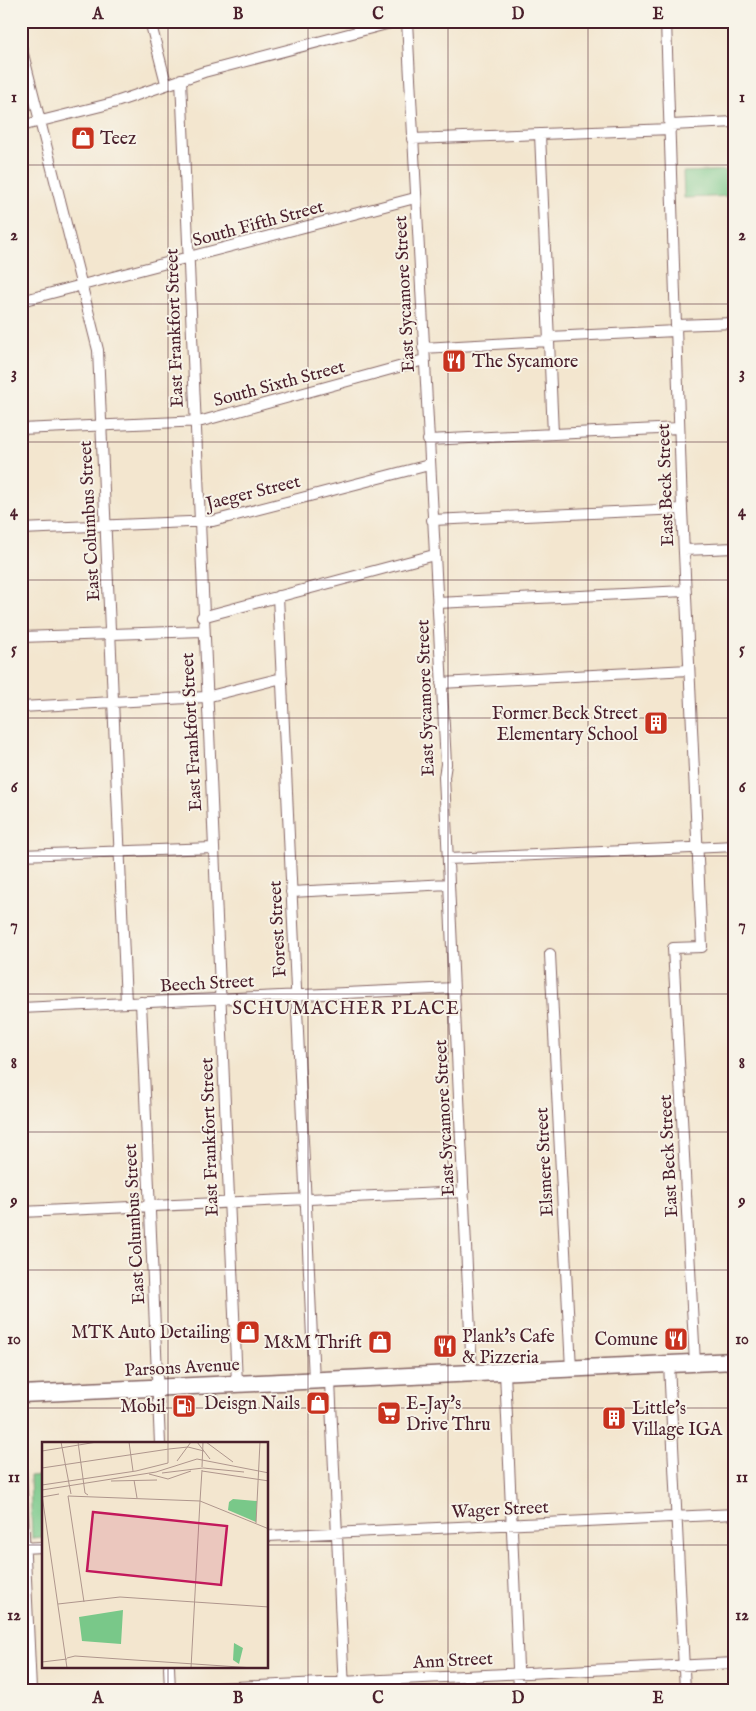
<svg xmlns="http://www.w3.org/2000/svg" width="756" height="1711" viewBox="0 0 756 1711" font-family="'IM FELL English',serif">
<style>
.green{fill:#79c889;stroke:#62745a}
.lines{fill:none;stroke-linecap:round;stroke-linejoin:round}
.street-casing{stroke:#856564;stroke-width:12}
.primary-casing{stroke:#856564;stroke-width:19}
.street{stroke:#fff;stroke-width:10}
.primary{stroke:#fff;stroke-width:16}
.grid{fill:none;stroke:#4a1f2b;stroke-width:1;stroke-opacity:0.55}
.labels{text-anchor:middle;stroke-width:4;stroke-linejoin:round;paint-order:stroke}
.poi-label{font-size:18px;fill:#4a1f2b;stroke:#f7f3e8;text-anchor:end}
.street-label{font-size:18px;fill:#4a1f2b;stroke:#f7f3e8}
.neighbourhood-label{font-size:19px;letter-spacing:1px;fill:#4a1f2b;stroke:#f7f3e8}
.inset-road{fill:none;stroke:#af968d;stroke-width:1}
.view{fill:#c2185b;fill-opacity:0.15;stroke:#c2185b;stroke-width:2.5}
.inset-edge{fill:none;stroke:#4a1f2b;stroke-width:2.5}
.neatline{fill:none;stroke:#4a1f2b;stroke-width:2}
.grid-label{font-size:16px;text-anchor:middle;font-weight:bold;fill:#4a1f2b}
</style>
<rect width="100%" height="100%" fill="#f7f3e8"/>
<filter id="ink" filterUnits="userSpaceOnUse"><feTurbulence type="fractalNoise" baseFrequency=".02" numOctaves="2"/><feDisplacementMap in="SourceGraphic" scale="10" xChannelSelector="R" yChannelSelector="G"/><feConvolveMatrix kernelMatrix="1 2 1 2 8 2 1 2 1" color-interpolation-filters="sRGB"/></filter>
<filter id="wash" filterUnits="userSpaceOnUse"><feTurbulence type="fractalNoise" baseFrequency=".0096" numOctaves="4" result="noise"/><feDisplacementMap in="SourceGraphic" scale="20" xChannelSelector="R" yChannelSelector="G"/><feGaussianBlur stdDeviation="1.12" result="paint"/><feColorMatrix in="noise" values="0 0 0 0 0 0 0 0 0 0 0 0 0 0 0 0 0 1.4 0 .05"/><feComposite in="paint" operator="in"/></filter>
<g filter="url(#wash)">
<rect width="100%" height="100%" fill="#f3e6cf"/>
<!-- green -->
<path class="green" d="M735 170V196L684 198 683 172Z
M44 1475V1537L32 1538 30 1476Z"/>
</g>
<g filter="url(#ink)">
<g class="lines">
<!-- street casing -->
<g class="street-casing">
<path id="street" d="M150 21 166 83
M407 21 446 764 444 777 472 1374
M666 21 682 509 702 947 673 948 695 1363
M21 46 98 350 126 1003
M181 79 237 1384
M671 125 735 122
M21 126 113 103 204 72 398 21
M540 134 553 434
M412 139 671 129
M21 301 415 198
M676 325 735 323
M549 337 676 331
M423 348 549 341
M21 429 202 421 424 360
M428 440 679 428
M432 520 682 509
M21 529 213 521 429 465
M684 550 735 548
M278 596 314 1381
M437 603 685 591
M202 617 434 555
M21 637 203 631
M441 683 689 670
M21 707 206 697 282 678
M21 855 213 848
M448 859 735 846
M291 892 449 884
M550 954 571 1369
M141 1002 160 1444
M21 1008 454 988
M21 1212 464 1192
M669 1364 685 1690
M505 1372 519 1690
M330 1381 344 1690
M21 1468 31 1690
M268 1536 735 1514
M21 1548 44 1547
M169 1667 170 1690
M173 1690 735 1663"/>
</g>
<!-- primary casing -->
<g class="primary-casing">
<path id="primary" d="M21 1394 735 1361"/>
</g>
<!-- street -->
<use href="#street" class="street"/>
<!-- primary -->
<use href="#primary" class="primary"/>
</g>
</g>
<!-- grid -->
<path class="grid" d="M168 21V1444M308 21V1690M448 21V1690M588 21V1690M21 165H735M21 304H735M21 442H735M21 580H735M21 718H735M21 856H735M21 994H735M21 1132H735M21 1270H735M21 1408H735M21 1545H44M268 1545H735M168 1667V1690"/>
<!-- icons -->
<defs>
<g id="shop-square" transform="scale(1.25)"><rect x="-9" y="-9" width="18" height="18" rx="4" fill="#c8321e" stroke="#f7f3e8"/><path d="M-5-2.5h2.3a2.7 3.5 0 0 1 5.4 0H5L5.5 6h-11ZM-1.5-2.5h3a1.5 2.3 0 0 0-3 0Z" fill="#fff"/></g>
<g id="restaurant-square" transform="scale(1.25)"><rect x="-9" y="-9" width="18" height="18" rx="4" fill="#c8321e" stroke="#f7f3e8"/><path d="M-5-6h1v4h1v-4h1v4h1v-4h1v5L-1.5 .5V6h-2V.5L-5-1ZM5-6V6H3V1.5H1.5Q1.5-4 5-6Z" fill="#fff"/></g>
<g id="building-square" transform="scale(1.25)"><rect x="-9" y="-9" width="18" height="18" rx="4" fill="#c8321e" stroke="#f7f3e8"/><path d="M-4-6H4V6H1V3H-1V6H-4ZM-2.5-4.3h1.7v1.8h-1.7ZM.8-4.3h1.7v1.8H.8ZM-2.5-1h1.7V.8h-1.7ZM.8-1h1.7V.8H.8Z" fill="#fff"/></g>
<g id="fuel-square" transform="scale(1.25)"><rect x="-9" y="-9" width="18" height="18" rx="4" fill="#c8321e" stroke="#f7f3e8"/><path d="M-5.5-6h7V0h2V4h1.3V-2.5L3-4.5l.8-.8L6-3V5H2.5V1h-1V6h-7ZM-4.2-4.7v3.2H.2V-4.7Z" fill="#fff"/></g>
<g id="supermarket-square" transform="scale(1.25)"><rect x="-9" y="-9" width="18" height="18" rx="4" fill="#c8321e" stroke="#f7f3e8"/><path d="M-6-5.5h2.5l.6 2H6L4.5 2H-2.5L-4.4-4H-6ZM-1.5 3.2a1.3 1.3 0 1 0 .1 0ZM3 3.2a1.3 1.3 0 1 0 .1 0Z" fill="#fff"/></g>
</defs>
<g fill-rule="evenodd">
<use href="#shop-square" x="83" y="138"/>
<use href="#restaurant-square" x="454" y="361"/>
<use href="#building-square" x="656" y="723"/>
<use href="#shop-square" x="248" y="1332"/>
<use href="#restaurant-square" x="676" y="1339"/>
<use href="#shop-square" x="380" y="1342"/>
<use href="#restaurant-square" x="445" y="1346"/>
<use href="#shop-square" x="318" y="1403"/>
<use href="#fuel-square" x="184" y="1406"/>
<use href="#supermarket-square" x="389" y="1413"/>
<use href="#building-square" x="614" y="1418"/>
</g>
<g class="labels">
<!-- poi labels -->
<g class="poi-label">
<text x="100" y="144" text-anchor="start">Teez</text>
<text x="472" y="367" text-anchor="start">The Sycamore</text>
<text x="638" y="719">Former Beck Street<tspan x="638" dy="21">Elementary School</tspan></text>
<text x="230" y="1338">MTK Auto Detailing</text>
<text x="462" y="1342" text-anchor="start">Plank's Cafe<tspan x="462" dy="21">&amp; Pizzeria</tspan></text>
<text x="658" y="1345">Comune</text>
<text x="362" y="1348">M&amp;M Thrift</text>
<text x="300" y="1409">Deisgn Nails</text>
<text x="406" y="1409" text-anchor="start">E-Jay's<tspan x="406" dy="21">Drive Thru</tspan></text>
<text x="166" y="1412">Mobil</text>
<text x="632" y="1414" text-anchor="start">Little's<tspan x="632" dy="21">Village IGA</tspan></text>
</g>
<!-- street labels -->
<g class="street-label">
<text transform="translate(258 223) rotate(-15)" y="6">South Fifth Street</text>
<text transform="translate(404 294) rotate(-93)" y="6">East Sycamore Street</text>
<text transform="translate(174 328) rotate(-92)" y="6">East Frankfort Street</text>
<text transform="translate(279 383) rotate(-15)" y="6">South Sixth Street</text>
<text transform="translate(665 485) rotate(-92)" y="6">East Beck Street</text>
<text transform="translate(253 492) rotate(-14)" y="6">Jaeger Street</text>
<text transform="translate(89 521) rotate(-93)" y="6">East Columbus Street</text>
<text transform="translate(425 698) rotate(-92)" y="6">East Sycamore Street</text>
<text transform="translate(191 732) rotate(-93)" y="6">East Frankfort Street</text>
<text transform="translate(277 929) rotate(-93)" y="6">Forest Street</text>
<text transform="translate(207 983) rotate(-3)" y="6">Beech Street</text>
<text transform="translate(444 1118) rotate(-93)" y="6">East Sycamore Street</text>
<text transform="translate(209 1137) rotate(-92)" y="6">East Frankfort Street</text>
<text transform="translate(668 1156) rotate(-93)" y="6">East Beck Street</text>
<text transform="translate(544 1162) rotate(-93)" y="6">Elsmere Street</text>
<text transform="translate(134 1224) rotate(-93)" y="6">East Columbus Street</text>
<text transform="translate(182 1367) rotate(-3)" y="6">Parsons Avenue</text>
<text transform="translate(500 1509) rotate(-3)" y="6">Wager Street</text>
<text transform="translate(453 1660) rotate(-3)" y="6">Ann Street</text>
</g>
<!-- neighbourhood labels -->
<g class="neighbourhood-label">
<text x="346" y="1014">SCHUMACHER PLACE</text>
</g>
</g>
<!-- overview -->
<g transform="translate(42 1442)">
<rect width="226" height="226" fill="#f3e6cf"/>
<path d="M191 57 215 59 214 80 186 68 187 60ZM81 168 79 202 40 199 37 175ZM192 201 201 206 197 222 191 218Z" fill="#79c889"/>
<path class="inset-road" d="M19 0 29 52M36 0 43 51 46 53M87 0 91 29M155 0 168 17M164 0 191 20M127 7 146 5 162 9M0 9 55 0M135 19 149 0M160 25 161 0M0 26 127 7M94 29 126 21V0M160 29 227 39M120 31 161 26 202 30M107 32 126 37 149 29M92 38 95 56M69 39 115 38M0 43 94 29M0 48 114 30 155 17 227 31M0 53 25 226M26 54 42 160M26 54 158 59 227 87M0 55 17 52M158 59 160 28M214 81 218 0M16 162 78 155 227 165M25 216 33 214 212 226M0 220 25 217M149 226 158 59"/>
<path class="view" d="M51 70 185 84 179 143 45 129Z"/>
<rect width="226" height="226" class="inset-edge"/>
</g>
<!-- margin -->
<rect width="756" height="1711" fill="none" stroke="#f7f3e8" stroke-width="55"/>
<rect x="28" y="28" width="700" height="1656" class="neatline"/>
<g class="grid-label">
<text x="98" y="19">A</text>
<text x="238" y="19">B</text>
<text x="378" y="19">C</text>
<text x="518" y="19">D</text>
<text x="658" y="19">E</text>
<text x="14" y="102">1</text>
<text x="742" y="102">1</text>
<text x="14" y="240">2</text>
<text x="742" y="240">2</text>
<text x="14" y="378">3</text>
<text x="742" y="378">3</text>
<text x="14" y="516">4</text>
<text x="742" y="516">4</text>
<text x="14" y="654">5</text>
<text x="742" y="654">5</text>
<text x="14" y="792">6</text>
<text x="742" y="792">6</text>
<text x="14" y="930">7</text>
<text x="742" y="930">7</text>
<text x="14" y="1068">8</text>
<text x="742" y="1068">8</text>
<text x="14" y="1206">9</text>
<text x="742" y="1206">9</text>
<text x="14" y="1344">10</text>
<text x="742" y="1344">10</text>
<text x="14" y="1482">11</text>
<text x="742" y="1482">11</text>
<text x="14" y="1620">12</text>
<text x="742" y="1620">12</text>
<text x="98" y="1703">A</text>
<text x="238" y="1703">B</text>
<text x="378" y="1703">C</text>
<text x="518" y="1703">D</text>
<text x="658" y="1703">E</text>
</g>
</svg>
